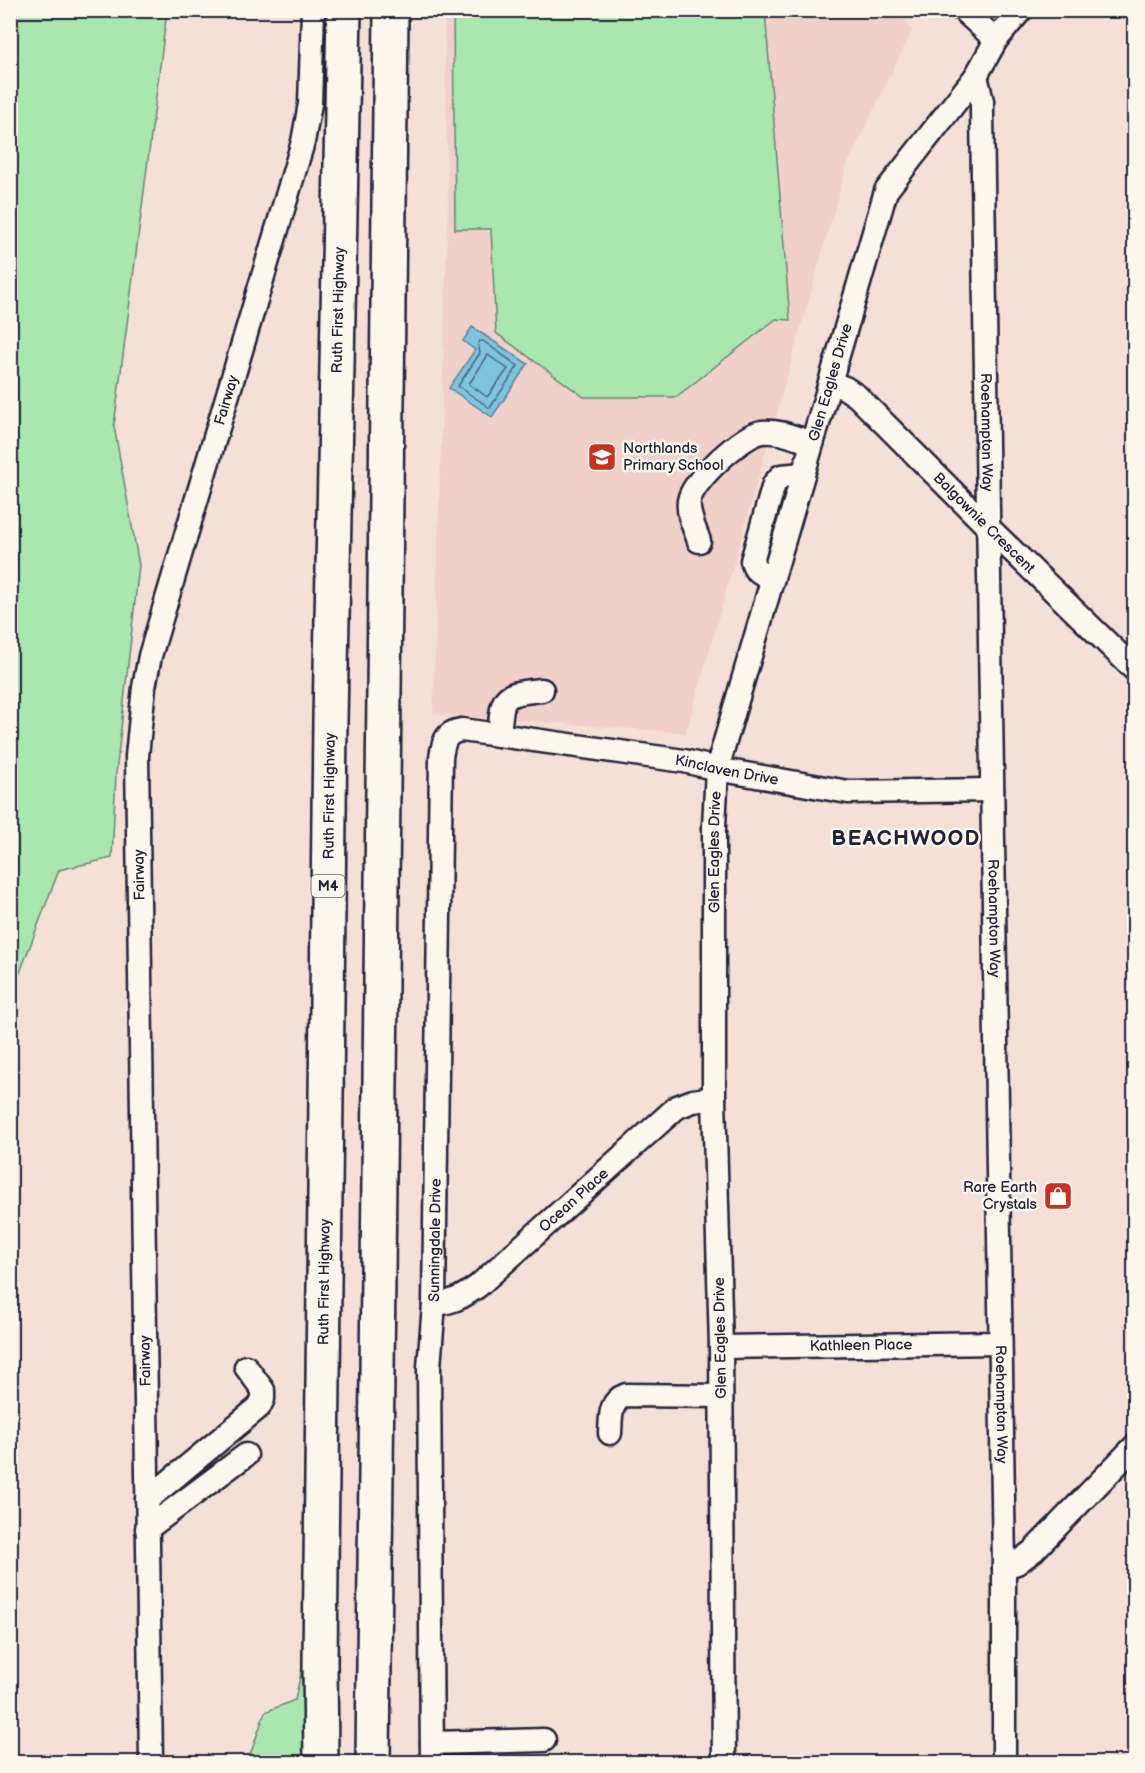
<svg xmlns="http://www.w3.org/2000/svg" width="1145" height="1773" viewBox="0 0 1145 1773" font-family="'Balsamiq Sans',sans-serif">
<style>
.built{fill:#f1d0ca}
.green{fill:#a9e7ae;stroke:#668474;stroke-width:1.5}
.water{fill:#7ec4de;stroke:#59839d;stroke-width:1.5}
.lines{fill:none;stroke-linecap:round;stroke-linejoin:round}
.shore{stroke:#47637c;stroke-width:1.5}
.minor-casing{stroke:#22223b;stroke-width:27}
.highway-casing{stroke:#22223b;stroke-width:38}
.minor{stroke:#fbf7ec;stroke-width:22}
.highway{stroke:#fbf7ec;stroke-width:33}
.labels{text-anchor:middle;stroke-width:5;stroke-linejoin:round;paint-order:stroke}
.shield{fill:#fbf7ec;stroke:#636270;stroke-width:1.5}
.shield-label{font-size:14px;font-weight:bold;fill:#22223b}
.street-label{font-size:15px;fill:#22223b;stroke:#fbf7ec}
.poi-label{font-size:15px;fill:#22223b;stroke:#fbf7ec;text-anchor:start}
.district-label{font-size:21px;font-weight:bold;letter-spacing:1.5px;fill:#22223b;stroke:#fbf7ec}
</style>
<rect width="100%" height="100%" fill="#f5e0d8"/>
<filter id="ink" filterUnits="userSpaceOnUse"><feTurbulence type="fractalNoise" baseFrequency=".0167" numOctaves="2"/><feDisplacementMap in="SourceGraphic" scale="12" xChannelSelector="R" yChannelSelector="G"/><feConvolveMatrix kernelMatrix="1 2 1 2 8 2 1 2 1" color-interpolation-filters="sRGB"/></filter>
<g filter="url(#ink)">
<!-- built -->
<path class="built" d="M444 11H898L912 31 847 165 686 733 433 714 448 201Z"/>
<!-- green -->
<path class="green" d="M11 10 167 11 114 426 139 565 116 774 112 858 59 870 11 996Z
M453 11H765L790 320 776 319 676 397H584L496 333 491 229H455Z
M308 1640V1762H246L248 1761 265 1712 295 1700Z"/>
<!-- water -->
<path class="water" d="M472 327 528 364 492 417 449 388 475 350 463 341Z"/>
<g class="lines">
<!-- shore -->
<path class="shore" d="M480 341H483L518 366 490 408 458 386 480 353 478 344Z
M488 355 508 369 487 397 469 384Z"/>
<!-- minor casing -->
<g class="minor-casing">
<g id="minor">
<path d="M963 10 996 40"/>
<path id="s1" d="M976 76 982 101V113L1004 1567V1762"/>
<path id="s2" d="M830 383 845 388 857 396 989 528 1134 669"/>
<path d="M699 541C695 529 687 514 689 501 692 481 742 435 762 432 779 430 796 438 812 443"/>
<path d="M772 580 755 569 752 561 774 484 781 476 803 474"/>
<path d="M499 735C503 695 500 694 542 690"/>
<path id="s3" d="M434 1304C452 1303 463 1297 478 1286L677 1107 693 1101 714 1098"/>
<path id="s4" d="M721 1347 1000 1343"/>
<path d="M610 1433C611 1417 609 1401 626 1395L721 1396"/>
<path d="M147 1500 259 1407 263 1399V1390L246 1367"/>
<path d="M147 1529 246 1455"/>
<path d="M1004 1567 1017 1563 1033 1551 1134 1447"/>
<path d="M432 1743 544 1740"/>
<path id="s5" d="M151 1762 137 756 144 687 150 656 303 142 310 104 313 10"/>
<path id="s6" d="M432 1762 429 1367 434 1304 441 758C443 743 445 732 462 730L684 761 717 769 848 792 992 790"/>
<path id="s7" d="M724 1762 721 1347 714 1098V826L717 769 886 191 976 76 996 40 1021 10"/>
</g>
</g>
<!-- highway casing -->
<g class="highway-casing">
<g id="highway">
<path id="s8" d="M321 1762 320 1663 330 720 344 10"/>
<path d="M373 1762 391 10"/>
</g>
</g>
<!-- minor -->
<use href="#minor" class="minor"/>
<!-- highway -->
<use href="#highway" class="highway"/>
</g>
</g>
<!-- icons -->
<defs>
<g id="school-square" transform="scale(1.5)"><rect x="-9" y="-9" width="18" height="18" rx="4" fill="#c8321e" stroke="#fbf7ec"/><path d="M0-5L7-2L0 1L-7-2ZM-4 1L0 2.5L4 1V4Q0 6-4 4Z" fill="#fff"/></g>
<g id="shop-square" transform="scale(1.5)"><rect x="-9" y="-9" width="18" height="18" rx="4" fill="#c8321e" stroke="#fbf7ec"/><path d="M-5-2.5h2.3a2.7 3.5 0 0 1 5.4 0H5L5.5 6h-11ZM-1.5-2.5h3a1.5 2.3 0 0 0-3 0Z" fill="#fff"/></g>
</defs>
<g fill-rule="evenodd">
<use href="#school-square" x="602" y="457"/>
<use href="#shop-square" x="1058" y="1196"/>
</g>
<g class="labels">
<!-- shield labels -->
<rect class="shield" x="311.5" y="875" width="33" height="22" rx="4.5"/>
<g class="shield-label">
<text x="328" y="891">M4</text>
</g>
<!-- street labels -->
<g class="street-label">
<text dy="5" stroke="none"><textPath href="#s8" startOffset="1452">Ruth First Highway</textPath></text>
<text dy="5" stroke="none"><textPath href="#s7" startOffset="1396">Glen Eagles Drive</textPath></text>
<text dy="5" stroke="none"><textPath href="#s5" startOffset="1374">Fairway</textPath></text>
<text dy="5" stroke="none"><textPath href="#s1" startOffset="357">Roehampton Way</textPath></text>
<text dy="5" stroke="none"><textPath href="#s2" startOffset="210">Balgownie Crescent</textPath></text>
<text dy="5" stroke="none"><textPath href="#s6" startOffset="1311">Kinclaven Drive</textPath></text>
<text dy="5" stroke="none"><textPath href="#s8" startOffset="966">Ruth First Highway</textPath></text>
<text dy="5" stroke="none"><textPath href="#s7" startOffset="910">Glen Eagles Drive</textPath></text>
<text transform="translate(139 875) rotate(-91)" y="5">Fairway</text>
<text dy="5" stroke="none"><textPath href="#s1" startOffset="843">Roehampton Way</textPath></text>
<text dy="5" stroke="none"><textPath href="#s3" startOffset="177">Ocean Place</textPath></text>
<text dy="5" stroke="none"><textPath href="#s6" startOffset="522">Sunningdale Drive</textPath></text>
<text dy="5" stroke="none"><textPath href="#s8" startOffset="480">Ruth First Highway</textPath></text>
<text transform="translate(720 1338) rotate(-91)" y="5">Glen Eagles Drive</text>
<text dy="5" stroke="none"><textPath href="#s4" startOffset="140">Kathleen Place</textPath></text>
<text transform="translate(145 1361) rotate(-91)" y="5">Fairway</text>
<text dy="5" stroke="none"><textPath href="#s1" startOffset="1329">Roehampton Way</textPath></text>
</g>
<!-- poi labels -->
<g class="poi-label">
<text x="623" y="453">Northlands<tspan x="623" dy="17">Primary School</tspan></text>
<text x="1037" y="1192" text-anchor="end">Rare Earth<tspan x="1037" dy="17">Crystals</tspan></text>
</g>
<!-- district labels -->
<g class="district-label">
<text x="906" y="845">BEACHWOOD</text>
</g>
</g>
<!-- margin -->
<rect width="1145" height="1773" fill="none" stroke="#fbf7ec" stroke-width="36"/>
<rect x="18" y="18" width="1109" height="1737" fill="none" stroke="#22223b" stroke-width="2" filter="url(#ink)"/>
</svg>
